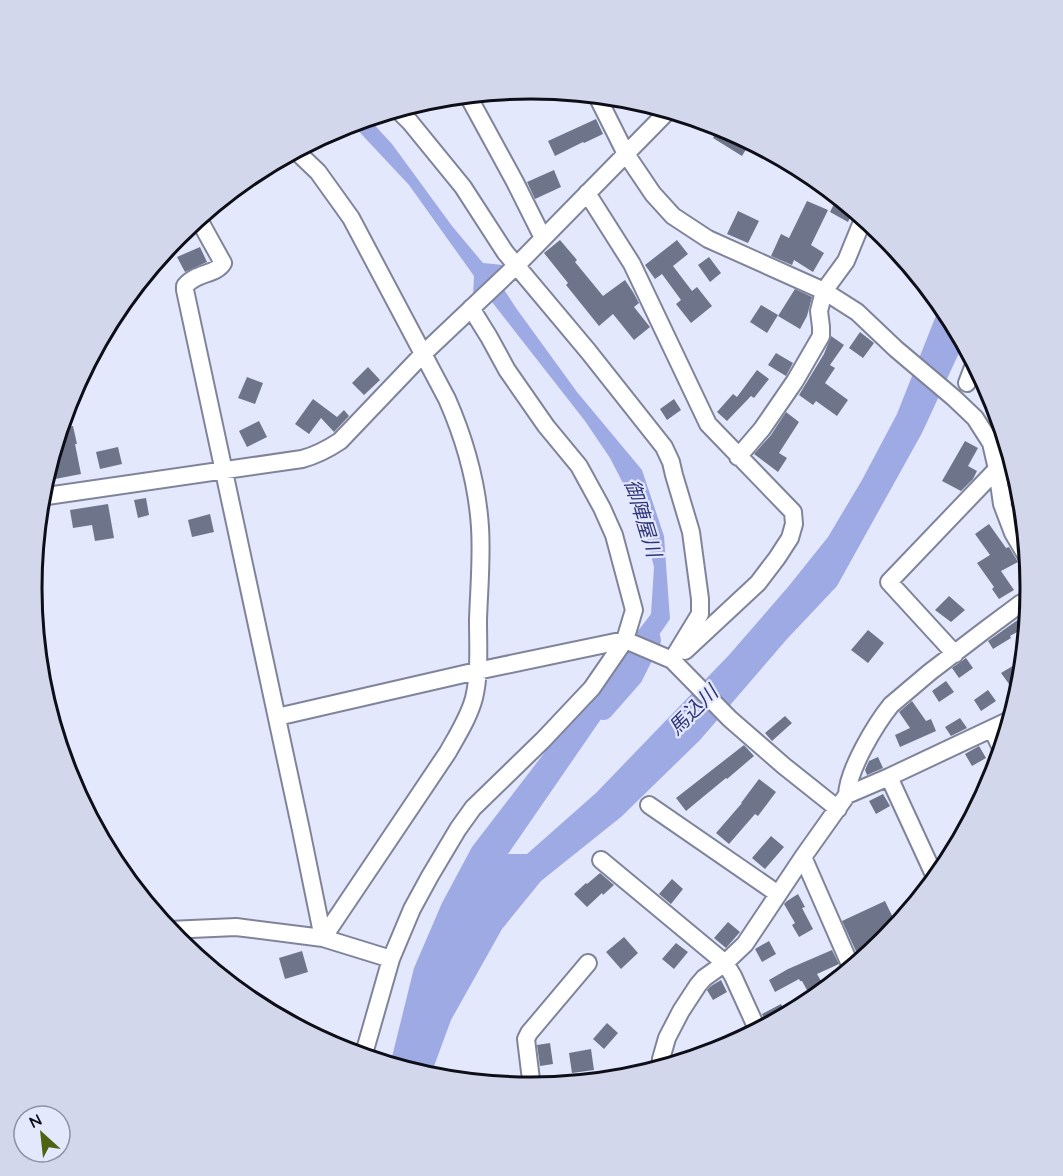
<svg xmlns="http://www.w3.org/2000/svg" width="1063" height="1176" viewBox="0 0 1063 1176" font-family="Quicksand,'Noto Sans JP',sans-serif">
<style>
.water{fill:#9eaae4}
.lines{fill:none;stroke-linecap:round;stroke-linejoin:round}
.river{stroke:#9eaae4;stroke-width:22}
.building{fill:#6e748a}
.minor-casing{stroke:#7f849b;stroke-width:20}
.minor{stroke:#fff;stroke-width:16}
.labels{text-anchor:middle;stroke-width:4.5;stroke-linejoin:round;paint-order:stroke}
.water-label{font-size:20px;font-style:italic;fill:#2f3579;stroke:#e3e8fd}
.rim{fill:none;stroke:#0d0e17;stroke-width:3}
</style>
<rect width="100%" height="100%" fill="#e3e8fd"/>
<!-- water -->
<path class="water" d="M368 118 392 144 452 226 483 263 503 265 495 276 516 308 577 392 642 470 664 536 670 619 508 854H527L596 793 729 655 788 587 828 537 862 480 897 414 941 303 947 311 964 342 922 433 837 586 787 639 700 740 621 817 541 881 502 929 451 1020 430 1077 390 1065 414 968 442 903 472 847 651 614 654 567 642 520 610 458 585 421 481 288 473 297 474 276 409 185 351 123Z"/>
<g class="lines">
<!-- river -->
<path class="river" d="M603 709 632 676 650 640"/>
</g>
<!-- building -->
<path class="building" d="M596 119 603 134 584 143 583 142 555 156 548 141Z
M720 125 751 141 742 156 713 138Z
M554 170 561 187 535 199 527 182Z
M836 200 854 209 848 222 830 212Z
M807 201 828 210 811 245 824 253 813 272 794 260 792 265 771 256 781 234 789 238Z
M738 211 759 221 748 243 727 234Z
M872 224 885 235 902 255 901 256 868 236Z
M560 240 577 260 575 262 603 296 625 280 633 292 639 303 634 307 650 327 634 340 613 314 599 326 566 285 568 283 544 253Z
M677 240 688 254 673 266 692 291 697 287 712 306 691 323 676 304 681 300 662 274 655 279 645 265Z
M200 247 207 262 185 272 177 257Z
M709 257 721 273 710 282 698 265Z
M795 289 812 297 807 316 800 329 778 316Z
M761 305 778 315 767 333 750 322Z
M860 332 874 343 863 358 849 348Z
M831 336 844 345 830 365 835 368 825 383 848 400 837 416 816 401 813 405 799 395 824 354Z
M776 353 793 363 786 376 768 365Z
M368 367 380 380 364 395 352 383Z
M757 370 769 379 754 398 751 396 727 421 717 412 733 394 737 397Z
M247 377 263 383 255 404 238 398Z
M313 399 337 417 344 410 349 416 334 432 321 418 309 434 295 424Z
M674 399 681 410 667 420 660 409Z
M786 412 799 422 779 453 787 458 778 472 754 454 771 435Z
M259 421 267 437 247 447 239 431Z
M73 426 77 444H75L81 474 50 480 48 469 60 428Z
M965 441 978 448 968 466 977 471 973 479 961 491 942 481Z
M118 447 122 464 100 469 96 452Z
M146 498 149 515 138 518 134 500Z
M108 504 114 538 95 541 92 525 73 528 70 510Z
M210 514 214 532 192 537 188 520Z
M989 524 1006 548 1009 547 1018 562 1001 571 1014 590 999 599 992 589 994 587 977 563 990 555 975 534Z
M949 596 965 610 951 622 935 610Z
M1029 612 1028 626 1010 636 1011 638 993 649 988 641Z
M868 630 884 643 868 663 851 650Z
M966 658 973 668 959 678 952 668Z
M1016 664 1023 674 1009 684 1001 673Z
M946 681 954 692 939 702 932 691Z
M988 690 996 701 981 711 974 700Z
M912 701 926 721 931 719 936 731 900 747 895 735 910 728 899 712Z
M785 716 792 723 772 741 765 733Z
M960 718 967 728 951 736 945 727Z
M744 745 754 756 727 779 726 778 686 811 676 798Z
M979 746 986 758 972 766 965 754Z
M878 757 883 768 867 775 865 770 869 761Z
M759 779 776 792 758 816 755 814 729 844 716 833 742 803H741Z
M883 794 890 806 876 814 869 801Z
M771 836 784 847 765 869 752 858Z
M600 873 614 885 603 895 602 893 587 907 574 894 586 883 587 884Z
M672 879 683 889 671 904 659 894Z
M798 894 805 907 802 908 813 929 799 937 792 925 795 923 784 904 787 901Z
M885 901 897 926 885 942 861 962 842 921Z
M728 922 740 932 726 948 714 938Z
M624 937 638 953 621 969 606 952Z
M769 941 776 954 762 962 755 949Z
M676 943 688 952 674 969 662 959Z
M832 950 839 964 817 974 826 990 813 1001 802 981H800L799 979 775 992 769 980 788 969Z
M302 951 308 972 285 979 279 958Z
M721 980 727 992 713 1000 707 990 711 986Z
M781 1004 787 1016 767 1026 762 1014Z
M607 1023 618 1033 604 1049 593 1039Z
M550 1043 553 1064 540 1066 537 1045Z
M591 1049 594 1070 572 1073 569 1053Z"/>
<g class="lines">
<!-- minor casing -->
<g class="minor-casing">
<path id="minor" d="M467 94 515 182 543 238
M596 94 626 154 653 194 673 216 708 239 824 291 857 312 896 349 954 398 975 418 991 443 997 469 1002 504 1013 533 1029 560
M397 109 410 122 463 187 505 252 588 351 664 447 671 462 674 475 691 532 700 599V614L672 660
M295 150 318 172 351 218 447 399C465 440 477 482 480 527 482 558 479 589 478 620 478 645 480 673 474 698 469 717 458 734 448 752L323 938
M587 193 632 264 708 424 793 512 794 524 790 538 777 558 758 583 685 651
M198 218 223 263C216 275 196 272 185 286V290L301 830 323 938
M967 383 975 362
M993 449 1004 431
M738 457 762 429 795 381 821 336V327L819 311 824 291 846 261 864 217
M40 497 302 459C317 455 328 449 340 441L423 354 517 265 669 110
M1002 500 1021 487
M955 654 889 582 997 469
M277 717 477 671 625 640 672 660 730 719 784 766 838 809
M992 729 1002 750
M889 777 936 879
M847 795 889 777 1012 719
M649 805 778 894
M803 857 852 969
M601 860 725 963 733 976 758 1031
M169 930 236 927 323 938 391 959
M363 1057 391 959 412 909 430 876 458 829 473 808 543 740 592 688 625 640 634 610 614 535 602 508 579 466 546 426 507 370 489 337 471 308
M661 1069V1059L667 1038 681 1011 698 985 704 978 725 963 745 944 803 857 847 795C848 770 875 725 891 705L930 672 985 630 1020 604 1030 599
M532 1088 526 1039 529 1033 588 963"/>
</g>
<!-- minor -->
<use href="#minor" class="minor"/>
</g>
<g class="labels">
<!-- water labels -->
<g class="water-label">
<text transform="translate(643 518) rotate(73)" y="7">御陣屋川</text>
<text transform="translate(693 710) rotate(-45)" y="7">馬込川</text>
</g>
</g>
<!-- crop -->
<path d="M0 0H1063V1176H0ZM42 588a489 489 0 1 1 978 0a489 489 0 1 1-978 0Z" fill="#d2d7eb" fill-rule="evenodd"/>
<path class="rim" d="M42 588a489 489 0 1 1 978 0a489 489 0 1 1-978 0Z"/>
<!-- north arrow -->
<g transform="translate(42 1134) rotate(333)"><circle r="28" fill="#e3e8fd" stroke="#8d91a1" stroke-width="1.5"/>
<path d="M0-4.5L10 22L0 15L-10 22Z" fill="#4c6412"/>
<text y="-9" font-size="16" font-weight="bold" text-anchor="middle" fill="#0d0e17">N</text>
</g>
</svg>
